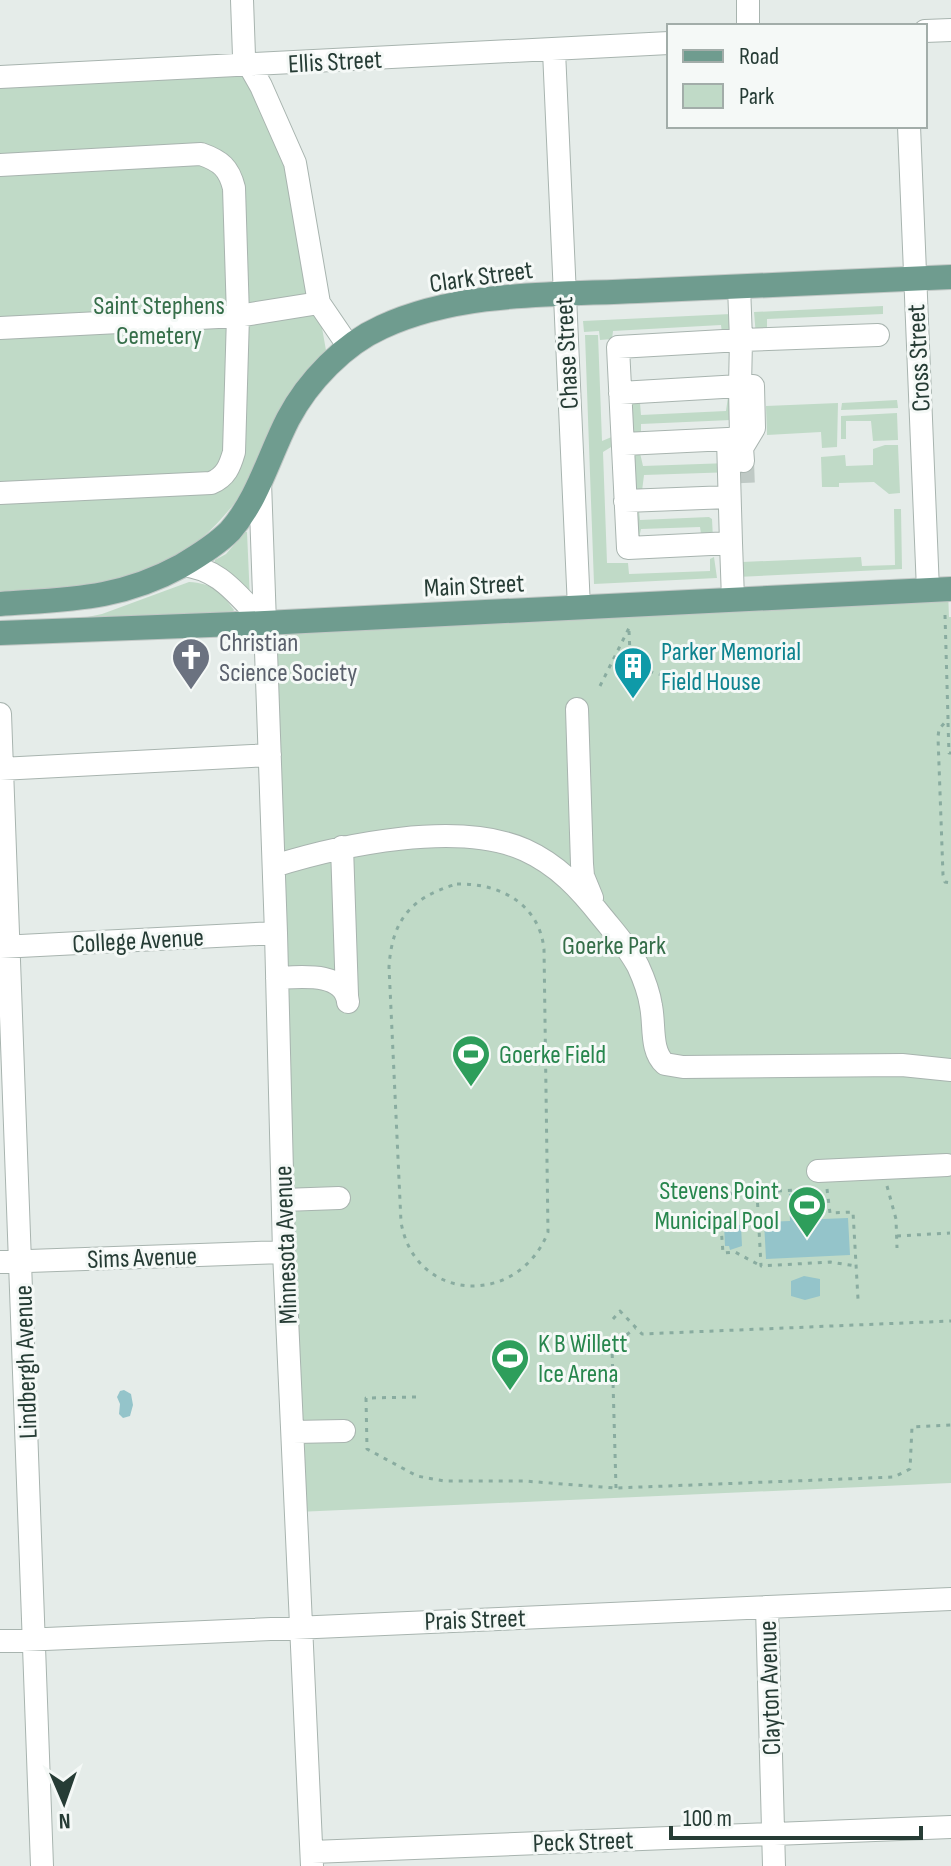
<svg xmlns="http://www.w3.org/2000/svg" width="951" height="1866" viewBox="0 0 951 1866" font-family="'Sofia Sans Condensed',sans-serif">
<style>
.green{fill:#c0dac7}
.water{fill:#94c4ca}
.lines{fill:none;stroke-linecap:round;stroke-linejoin:round}
.minor-tunnel{stroke:#bfc9c5;stroke-width:22;stroke-dasharray:22 11;stroke-linecap:butt}
.minor-casing{stroke:#a8b4af;stroke-width:24}
.major-casing{stroke:#c2c8c6;stroke-width:26}
.path{stroke:#89aca0;stroke-width:3;stroke-dasharray:4 6;stroke-linecap:butt}
.minor{stroke:#fff;stroke-width:22}
.major{stroke:#6f9c8f;stroke-width:24}
.labels{text-anchor:middle;stroke-width:6;stroke-linejoin:round;paint-order:stroke}
.street-label{font-size:26px;fill:#263c35;stroke:#f5f9f7}
.park-label{font-size:26px;fill:#356e49;stroke:#f5f9f7}
.worship-label{font-size:26px;fill:#5b616d;stroke:#f5f9f7;text-anchor:start}
.culture-label{font-size:26px;fill:#0d838f;stroke:#f5f9f7;text-anchor:start}
.leisure-label{font-size:26px;fill:#27864d;stroke:#f5f9f7;text-anchor:start}
</style>
<rect width="100%" height="100%" fill="#e5ece9"/>
<!-- green -->
<path class="green" d="M252 70 293 164 327 356C286 424 239 524 168 562 149 572 124 578 104 584 75 591 31 590 0 593V79Z
M883 306V314L767 319V333L756 336 754 312Z
M731 314 732 335 722 333 721 325 613 331 612 339 600 340 599 331 584 332 583 321Z
M585 335H598L602 441 614 436 616 444 603 452 607 563H628L629 574 710 571V559L714 557 717 578 594 584Z
M728 397 731 398V420L641 424V434L633 438 632 402 640 403 641 415 726 411Z
M897 400 898 408 841 410 842 403Z
M838 403 837 447 822 448 821 432 767 435 766 406Z
M897 413 898 440 873 441 871 421H846V439H841V416Z
M885 445H898L900 493 889 494 874 482 839 483V487H822L821 457 845 455 846 466 873 465V449Z
M640 453 643 466 729 463 734 472 644 475 642 491H635L632 455Z
M894 509H901L902 569 737 577 742 562 861 557 862 566 895 565Z
M635 510 639 511 640 520 709 517 712 519 713 539 702 541 700 527 641 529 638 542Z
M245 532H247L250 600 214 564 215 560 226 554Z
M189 582C212 583 221 592 234 610L232 613 78 619 102 614Z
M948 591 949 617H951V1483L297 1512 265 623Z"/>
<!-- water -->
<path class="water" d="M820 1192 822 1219 848 1218 850 1255 766 1259 764 1222 790 1221 789 1194Z
M724 1225H741L742 1246 730 1250 729 1246H725Z
M804 1276 820 1279V1296L805 1300 791 1296V1281Z
M124 1390 131 1394 133 1405 130 1416 123 1418 119 1414 120 1404 117 1397 120 1391Z"/>
<g class="lines">
<!-- minor-tunnel -->
<path class="minor-tunnel" d="M743 461 744 489"/>
<!-- minor casing -->
<g class="minor-casing">
<path id="minor" d="M242 0 244 56 261 86 295 163 319 303 349 347
M748 0V26
M925 31 951 30
M554 51 579 608
M0 77 669 43
M909 126 928 590
M0 165 201 154C221 161 229 168 234 188L238 316 234 452C230 466 226 477 211 483L0 493
M0 328 238 316 319 303
M620 393 740 386 741 340 878 335
M728 439 741 437 740 386H753L754 428 742 448 743 461
M624 444 728 439 731 543 628 548 618 347 741 340 739 286
M260 482 276 933 284 1252 312 1866
M625 501 729 497
M731 543 733 599
M181 565C221 568 238 597 265 623
M577 709 582 864 583 876 592 898
M0 714C16 1098 26 1482 42 1866
M0 769 270 755
M342 847 347 995
M274 866C341 845 458 820 525 850 558 865 580 889 602 917 615 933 628 947 638 966 644 979 649 992 651 1006 655 1025 650 1051 665 1064L683 1067 902 1065 951 1070
M0 947 276 933
M277 978C299 977 345 971 348 1002
M818 1171 947 1165
M283 1200 339 1198
M0 1262 284 1252
M293 1432 344 1431
M767 1607 774 1866
M0 1641 951 1599
M312 1852 951 1827"/>
</g>
<!-- major casing -->
<g class="major-casing">
<path id="major" d="M0 604C68 599 119 600 181 566 198 556 216 545 230 531 258 499 269 456 288 419 308 381 344 344 382 327 460 291 553 295 637 291 742 286 846 282 951 277
M0 633 265 623 951 589"/>
</g>
<!-- path -->
<path class="path" d="M945 615 948 719 939 729 938 737 943 875 945 882 951 883
M629 631 631 676
M630 666 684 681
M600 686 629 628
M948 723 949 753H951
M457 884C499 883 539 903 544 949L548 1232C519 1307 415 1304 401 1222L389 967C392 920 411 897 457 884Z
M887 1186 896 1219 897 1248
M827 1189 830 1213 853 1212 858 1299
M757 1193 761 1266 830 1262 856 1266
M728 1194 812 1189
M721 1226 723 1253 735 1252 761 1266
M897 1236 950 1233
M613 1319 620 1311 642 1334 951 1321
M416 1397 366 1398 367 1449 417 1476 444 1481H524L616 1488 894 1477 910 1469 912 1427 951 1425
M616 1488 612 1347 635 1328"/>
<!-- minor -->
<use href="#minor" class="minor"/>
<!-- major -->
<use href="#major" class="major"/>
</g>
<!-- icons -->
<defs>
<g id="church-pin" transform="scale(2)"><path d="M0 17L-7.5 6A9.5 9.5 0 1 1 7.5 6Z" fill="#6b7280" stroke="#f5f9f7"/><path d="M-1.2-6h2.4v3.5h3.3v2.4h-3.3V6h-2.4V-.1h-3.3v-2.4h3.3Z" fill="#fff"/></g>
<g id="building-pin" transform="scale(2)"><path d="M0 17L-7.5 6A9.5 9.5 0 1 1 7.5 6Z" fill="#0f9aa8" stroke="#f5f9f7"/><path d="M-4-6H4V6H1V3H-1V6H-4ZM-2.5-4.3h1.7v1.8h-1.7ZM.8-4.3h1.7v1.8H.8ZM-2.5-1h1.7V.8h-1.7ZM.8-1h1.7V.8H.8Z" fill="#fff"/></g>
<g id="stadium-pin" transform="scale(2)"><path d="M0 17L-7.5 6A9.5 9.5 0 1 1 7.5 6Z" fill="#2e9e5b" stroke="#f5f9f7"/><path d="M0-5a6.5 5 0 1 0 0 10a6.5 5 0 1 0 0-10ZM-3.5-1.8h7v3.6h-7Z" fill="#fff"/></g>
</defs>
<g fill-rule="evenodd">
<use href="#church-pin" x="191" y="657"/>
<use href="#building-pin" x="633" y="666"/>
<use href="#stadium-pin" x="471" y="1054"/>
<use href="#stadium-pin" x="807" y="1205"/>
<use href="#stadium-pin" x="510" y="1358"/>
</g>
<g class="labels">
<!-- street labels -->
<g class="street-label">
<text transform="translate(335 61) rotate(-3)" y="9">Ellis Street</text>
<text transform="translate(481 276) rotate(-8)" y="9">Clark Street</text>
<text transform="translate(566 353) rotate(-93)" y="9">Chase Street</text>
<text transform="translate(918 358) rotate(-93)" y="9">Cross Street</text>
<text transform="translate(474 585) rotate(-3)" y="9">Main Street</text>
<text transform="translate(138 940) rotate(-3)" y="9">College Avenue</text>
<text transform="translate(285 1245) rotate(-92)" y="9">Minnesota Avenue</text>
<text transform="translate(142 1257) rotate(-2)" y="9">Sims Avenue</text>
<text transform="translate(25 1362) rotate(-92)" y="9">Lindbergh Avenue</text>
<text transform="translate(475 1619) rotate(-2)" y="9">Prais Street</text>
<text transform="translate(769 1688) rotate(-92)" y="9">Clayton Avenue</text>
<text transform="translate(583 1841) rotate(-2)" y="9">Peck Street</text>
</g>
<!-- park labels -->
<g class="park-label">
<text x="159" y="314">Saint Stephens<tspan x="159" dy="30">Cemetery</tspan></text>
<text x="614" y="954">Goerke Park</text>
</g>
<!-- worship labels -->
<g class="worship-label">
<text x="219" y="651">Christian<tspan x="219" dy="30">Science Society</tspan></text>
</g>
<!-- culture labels -->
<g class="culture-label">
<text x="661" y="660">Parker Memorial<tspan x="661" dy="30">Field House</tspan></text>
</g>
<!-- leisure labels -->
<g class="leisure-label">
<text x="499" y="1063">Goerke Field</text>
<text x="779" y="1199" text-anchor="end">Stevens Point<tspan x="779" dy="30">Municipal Pool</tspan></text>
<text x="538" y="1352">K B Willett<tspan x="538" dy="30">Ice Arena</tspan></text>
</g>
</g>
<!-- legend -->
<rect x="667" y="24" width="260" height="104" fill="#f5f9f7" stroke="#a2ada9" stroke-width="2"/>
<rect x="683" y="50" width="40" height="12" fill="#6f9c8f" stroke="#a2ada9" stroke-width="2"/>
<text x="739" y="64" font-size="24" fill="#263c35">Road</text>
<rect x="683" y="84" width="40" height="24" fill="#c0dac7" stroke="#a2ada9" stroke-width="2"/>
<text x="739" y="104" font-size="24" fill="#263c35">Park</text>
<!-- north arrow -->
<g transform="translate(64 1802) rotate(178)" stroke="#f5f9f7" stroke-width="6" paint-order="stroke">
<path d="M0-6L14 30L0 20L-14 30Z" fill="#263c35"/>
<text y="-12" font-size="22" font-weight="bold" text-anchor="middle" fill="#263c35">N</text>
</g>
<!-- scale -->
<path d="M671 1826v12h250v-12" fill="none" stroke="#263c35" stroke-width="4"/>
<text x="683" y="1826" font-size="24" fill="#263c35" stroke="#f5f9f7" stroke-width="6" paint-order="stroke">100 m</text>
</svg>
